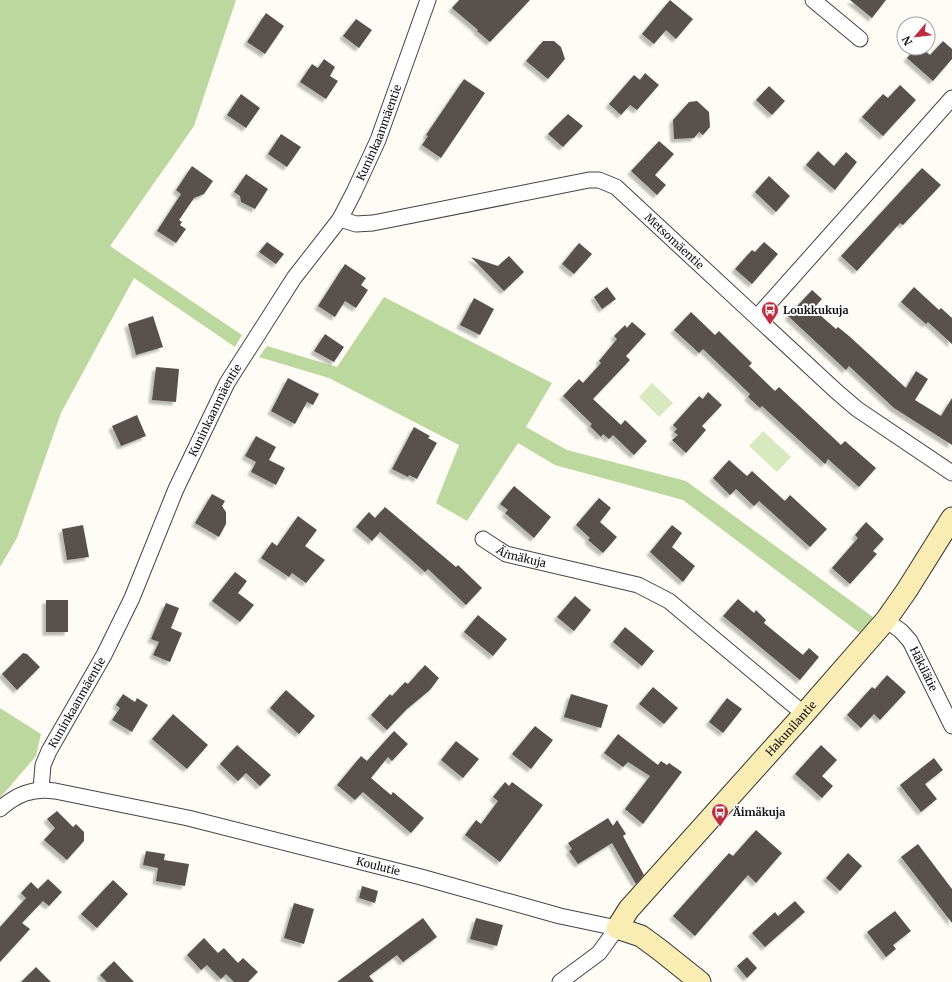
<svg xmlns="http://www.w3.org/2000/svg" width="952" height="982" viewBox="0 0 952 982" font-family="Merriweather,serif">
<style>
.green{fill:#d8e8bf}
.forest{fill:#bdd89f}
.building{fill:#59514d;filter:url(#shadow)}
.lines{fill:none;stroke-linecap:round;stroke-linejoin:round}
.street-casing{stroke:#444;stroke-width:17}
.secondary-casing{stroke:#333;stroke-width:23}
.street{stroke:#fff;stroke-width:15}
.secondary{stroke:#faedb4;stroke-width:21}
.labels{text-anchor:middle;stroke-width:4;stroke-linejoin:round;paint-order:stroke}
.street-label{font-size:11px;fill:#111;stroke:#fff}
.poi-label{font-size:11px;font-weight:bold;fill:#111;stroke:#fff;text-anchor:start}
</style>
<defs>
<filter id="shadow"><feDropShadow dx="-3.5" dy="3.5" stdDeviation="1" flood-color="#0004"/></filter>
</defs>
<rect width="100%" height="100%" fill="#fefcf5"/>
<!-- green -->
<path class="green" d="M652 383 673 403 659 417 639 397Z
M763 431 791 457 777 472 749 446Z"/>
<!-- forest -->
<path class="forest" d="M0 0H236L194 126 110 246 242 335 235 347 134 278 61 413 17 538 0 567Z
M384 297 552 383 526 427 567 450 686 481 873 617 861 634 683 500 555 465 518 443 467 521 436 503 459 445 329 378 259 357 267 346 337 367Z
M0 708 41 734 36 756 0 798Z"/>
<!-- building -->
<path class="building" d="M459 0H530L490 42 477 31 478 30 452 8Z
M670 0 693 19 676 39 666 30 654 44 642 34Z
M850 0H886L872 18Z
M266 13 284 26 265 54 247 42Z
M356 19 372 30 359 48 343 36Z
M543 41H554L561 47 565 59 548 79 526 61Z
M943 41 952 49V59L933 81 907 58 916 48H922L930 55Z
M324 59 335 67 330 76 338 81 326 99 300 82 312 64 318 68Z
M645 73 659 85 637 110 630 105 621 115 609 104 634 75 640 80Z
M464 79 485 93 441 158 422 145 428 136 426 135Z
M900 85 916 100 883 136 862 117 883 94 888 98Z
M769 86 785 101 772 115 756 100Z
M241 94 260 108 246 128 227 115Z
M697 101 709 112 710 127 703 135 699 132 694 138 674 139 673 120 689 102Z
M568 114 583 126 563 147 548 134Z
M281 134 301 147 287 167 268 154Z
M659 141 674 154 655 175 666 185 657 195 631 171Z
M818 151 834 166 846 152 857 162 835 190 806 165Z
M192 166 213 181 204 194 194 198 179 220 182 222 180 225 186 229 176 243 157 231 181 194 176 190Z
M922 168 941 185 903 225 900 223 857 271 841 256Z
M246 174 268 189 255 209 241 202 240 196 234 192Z
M769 176 790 196 776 212 755 192Z
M267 242 284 254 276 264 259 252Z
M764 242 778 254 752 284 735 269 752 250 755 252Z
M579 243 592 254 574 274 562 264Z
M509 256 524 272 504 291 471 257 498 266Z
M345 264 366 278 361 285 368 290 356 308 345 301 335 317 318 306Z
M607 287 616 299 602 309 594 297Z
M914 287 939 310 941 308 952 318V344L928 322 926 324 901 302Z
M812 290 822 299 813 309 836 329 838 327 849 336 906 388 916 371 928 379 915 400 941 416 952 398V445L894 408 849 366 846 370 788 316Z
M474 298 494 309 480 335 460 325Z
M691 312 715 335 719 331 752 363 749 366 775 391 779 387 841 445 845 441 876 468 859 487 828 459 825 464 762 406 760 408 748 397 750 394 703 349 699 353 674 330Z
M153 316 163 347 136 355 128 324Z
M632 322 646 334 626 356 630 360 593 399 621 425 625 420 647 441 634 455 613 435 609 439 603 434 601 437 590 426 592 424 563 396 579 379 583 383 601 363 599 361 617 339 614 336 625 325 627 328Z
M325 334 344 347 334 362 314 351Z
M156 367 179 369 176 402 152 400Z
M288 378 319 394 313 405 307 402 295 424 271 411Z
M708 392 722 405 702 426 706 430 686 453 672 440 678 435 674 432 677 429 673 425 699 396 703 399Z
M137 415 146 436 121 446 112 426Z
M414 427 430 436 428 438 437 443 417 479 409 475 408 477 392 469Z
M256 436 276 447 269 460 285 468 276 485 251 472 256 462 245 456Z
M729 460 747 476 752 471 785 501 790 495 827 529 810 547 759 501 754 506 736 489 730 495 713 478Z
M514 486 551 517 534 538 505 513 508 510 500 504Z
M212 494 225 501 222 506 226 512V524L219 537 195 523Z
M599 498 611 508 600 522 617 537 603 553 588 540 590 538 576 525Z
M385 507 456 567 458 565 482 588 466 605 428 569 425 572 380 532 372 541 356 527 369 512 375 518Z
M298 516 317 530 305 546 325 560 306 583 292 573 289 577 261 558 272 542 277 546Z
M866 522 884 539 873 551 877 554 850 584 832 568 858 538 855 535Z
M83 525 89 557 67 560 62 529Z
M672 525 682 533 672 547 695 566 683 582 650 552Z
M235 572 247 581 238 593 254 605 240 622 212 601Z
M575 596 591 610 574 631 557 617Z
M738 599 754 613 756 610 766 620 764 623 803 655 809 648 819 657 800 680 723 616Z
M46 600H68V632H46Z
M166 603 179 608 171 628 182 633 170 662 153 655 159 642 151 639Z
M478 615 507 639 493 656 464 632Z
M625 627 654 651 642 666 613 642Z
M23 653 27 654 40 667 17 690 2 674Z
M425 665 439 678 430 690 407 709 387 730 371 715 390 694 392 696 405 682 408 684Z
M887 675 906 692 880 720 874 714 861 728 847 715 872 687 875 689Z
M653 687 678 708 664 724 639 704Z
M286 690 315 716 299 734 270 708Z
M123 694 135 702 137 698 148 705 132 732 112 720 120 708 116 705Z
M571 694 608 705 601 728 564 717Z
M727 698 742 709 723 733 709 722Z
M173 714 208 745 187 769 152 739Z
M535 726 553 740 531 769 512 754Z
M394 731 408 744 392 761 388 757 371 778 391 795 393 792 424 818 411 833 363 792 355 800 337 785 361 756 367 761Z
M618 734 658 765 661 761 667 765 669 763 682 772 643 824 625 809 650 776 628 762 623 767 604 753Z
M456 741 479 759 463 778 441 760Z
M237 745 271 775 260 786 246 773 238 781 220 764Z
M821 745 837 760 822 776 833 786 822 798 795 774Z
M934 758 943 770 925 784 937 799 921 812 900 785Z
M505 782 509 786 512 782 543 805 500 862 465 835 476 820 481 824 498 801 493 797Z
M57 811 73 827 76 824 84 832V841L67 860 44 840 55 828 47 819Z
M608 818 613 826 617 820 626 834 623 836 644 875 636 884 612 843 578 864 569 851 572 849 568 843Z
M756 830 782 853 756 883 748 875 695 936 673 916 729 853 733 856Z
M918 844 952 889V923L901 857Z
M146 851 165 854 164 860 189 864 185 886 156 881 158 868 143 865Z
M848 853 862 866 840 891 826 878Z
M48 879 62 892 49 906 43 901 22 923 30 929 0 962V927L26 898 21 893 31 882 38 889Z
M113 880 128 894 97 928 81 914Z
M362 886 378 891 375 903 359 898Z
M795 901 805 912 765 947 752 933 775 912 778 916Z
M294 903 314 909 304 944 284 938Z
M895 911 911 931 893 945 896 949 886 957 867 932Z
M423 918 437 937 403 962 397 955 369 976 374 982H337Z
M476 918 503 925 497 946 470 939Z
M204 938 218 953 224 948 238 963 243 958 258 972 248 982H234L226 974 221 979 207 965 201 970 187 955Z
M747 957 757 968 747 978 737 966Z
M114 961 134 982H107L100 975Z
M36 967 51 982H21Z"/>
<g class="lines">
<!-- street casing -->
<g class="street-casing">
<g id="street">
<path d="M813 0 860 39"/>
<path id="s1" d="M340 219 356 224 373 223 589 180H599L616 187 836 391 857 409 952 473"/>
<path d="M757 317 952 98"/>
<path id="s2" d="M483 539 506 554 638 585 669 601 804 714"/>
<path id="s3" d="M886 620 901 631 910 641 952 726"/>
<path id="s4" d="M41 789 43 765 49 751 104 655 132 598 176 489 227 383 294 278 340 219 354 192 378 140 428 0"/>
<path id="s5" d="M0 809C17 794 32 788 55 791L188 818 421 877 560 916 617 928 599 953 560 982"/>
</g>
</g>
<!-- secondary casing -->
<g class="secondary-casing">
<g id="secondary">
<path id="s6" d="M700 982 660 950 641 936 617 928 629 909 804 714 886 620 907 590 952 518"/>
</g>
</g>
<!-- street -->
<use href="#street" class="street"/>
<!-- secondary -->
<use href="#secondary" class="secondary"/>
</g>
<!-- icons -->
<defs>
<g id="bus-pin" transform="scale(0.9)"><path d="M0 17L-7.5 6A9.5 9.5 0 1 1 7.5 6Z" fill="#ba3041" stroke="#fff"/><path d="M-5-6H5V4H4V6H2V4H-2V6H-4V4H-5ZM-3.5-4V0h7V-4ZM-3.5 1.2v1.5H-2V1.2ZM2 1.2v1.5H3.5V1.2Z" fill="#fff"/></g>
</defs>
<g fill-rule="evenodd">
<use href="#bus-pin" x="770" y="310"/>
<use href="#bus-pin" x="720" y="812"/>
</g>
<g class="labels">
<!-- street labels -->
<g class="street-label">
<text dy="4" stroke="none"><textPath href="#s4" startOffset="743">Kuninkaanmäentie</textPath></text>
<text dy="4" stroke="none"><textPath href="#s1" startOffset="362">Metsomäentie</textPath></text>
<text dy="4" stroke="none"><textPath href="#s4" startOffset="419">Kuninkaanmäentie</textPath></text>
<text dy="4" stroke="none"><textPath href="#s2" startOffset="43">Äimäkuja</textPath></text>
<text dy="4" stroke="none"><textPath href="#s3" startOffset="63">Häkilätie</textPath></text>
<text dy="4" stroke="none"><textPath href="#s4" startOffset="95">Kuninkaanmäentie</textPath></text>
<text dy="4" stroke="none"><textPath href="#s6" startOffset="365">Hakunilantie</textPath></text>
<text dy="4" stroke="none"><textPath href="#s5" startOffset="392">Koulutie</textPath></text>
</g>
<!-- poi labels -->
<g class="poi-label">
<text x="783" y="314">Loukkukuja</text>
<text x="733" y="816">Äimäkuja</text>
</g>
</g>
<!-- north arrow -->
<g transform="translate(916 36) rotate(242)"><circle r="19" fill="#ffffff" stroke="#a0a0a0"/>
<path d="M0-3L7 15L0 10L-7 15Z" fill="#ba3041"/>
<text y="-6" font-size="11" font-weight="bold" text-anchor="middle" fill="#111111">N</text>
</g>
</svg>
